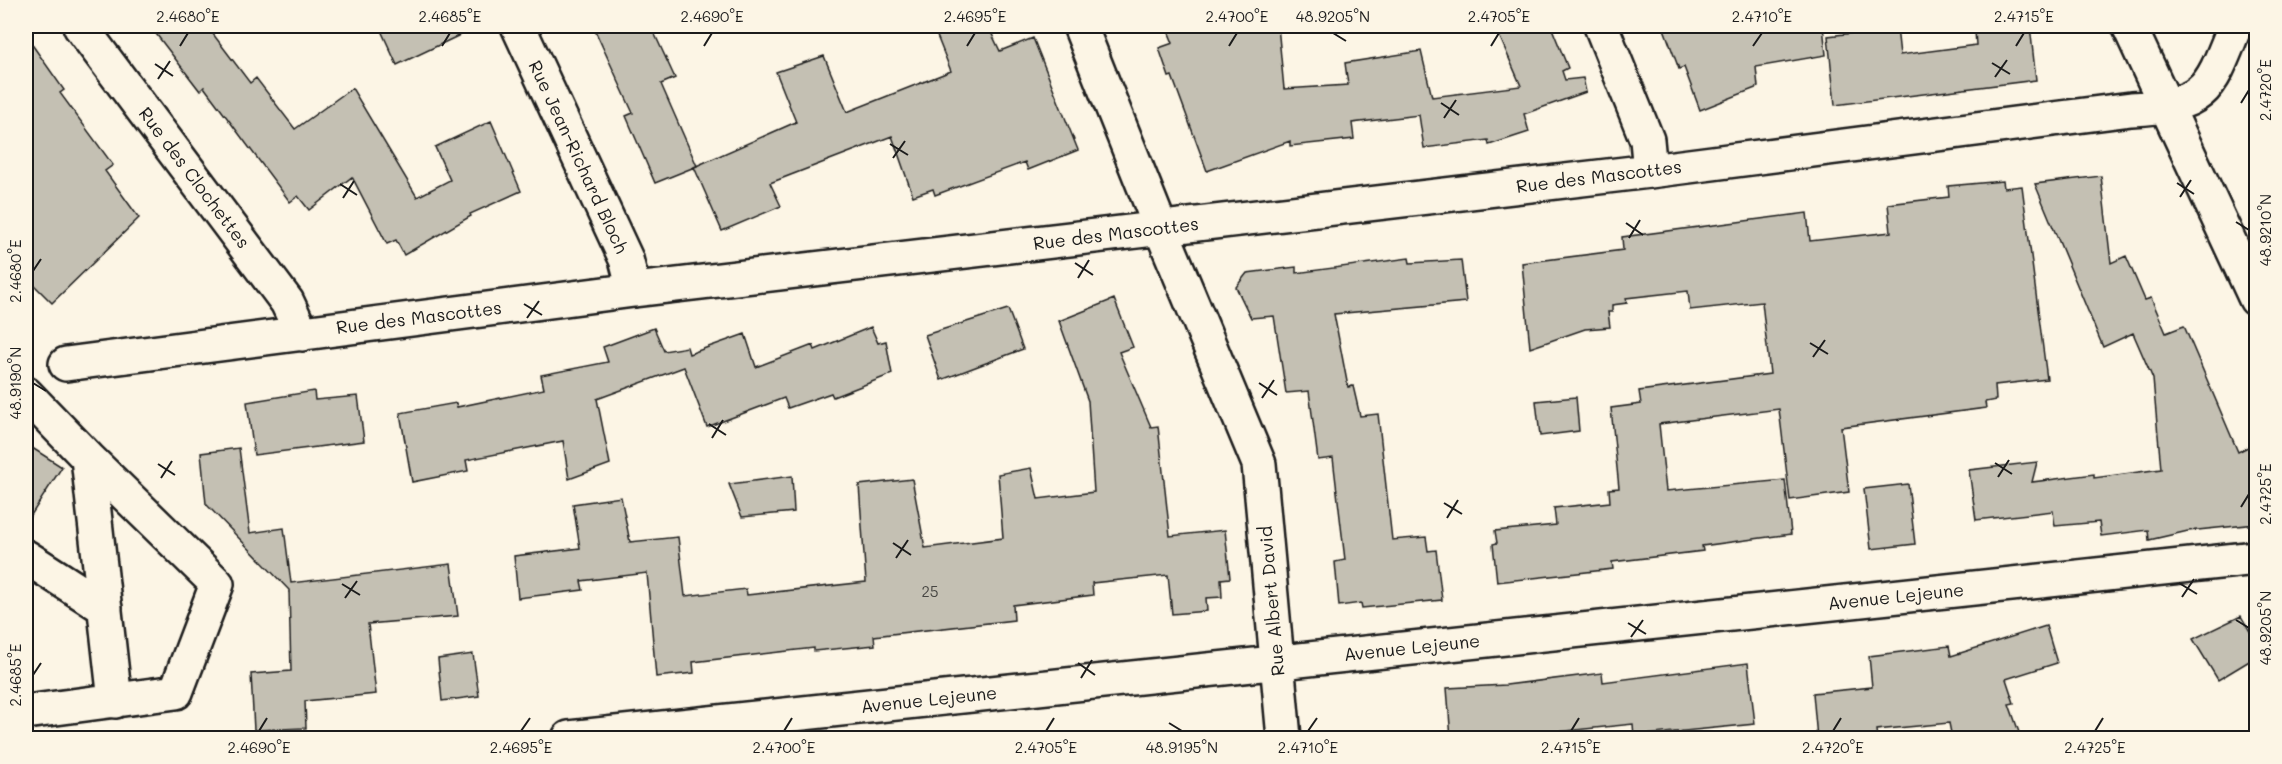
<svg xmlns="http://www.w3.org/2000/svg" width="2282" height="764" viewBox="0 0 2282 764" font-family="Mali,sans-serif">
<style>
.building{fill:#c4c0b3;stroke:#1c1c1c;stroke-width:1.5}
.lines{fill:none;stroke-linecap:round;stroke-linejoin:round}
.minor-casing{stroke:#1c1c1c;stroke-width:38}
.minor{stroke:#fcf5e5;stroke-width:33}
.ticks{fill:none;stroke:#1c1c1c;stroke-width:2}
.labels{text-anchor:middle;stroke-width:5;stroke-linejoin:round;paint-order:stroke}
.number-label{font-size:15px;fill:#464542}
.street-label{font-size:18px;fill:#1c1c1c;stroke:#fcf5e5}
.neatline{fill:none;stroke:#1c1c1c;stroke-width:2}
.ticks-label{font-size:15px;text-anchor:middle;fill:#1c1c1c}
</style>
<rect width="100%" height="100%" fill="#fcf5e5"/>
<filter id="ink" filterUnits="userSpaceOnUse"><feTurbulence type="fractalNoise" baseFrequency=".0167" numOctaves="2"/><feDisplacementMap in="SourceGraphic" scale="12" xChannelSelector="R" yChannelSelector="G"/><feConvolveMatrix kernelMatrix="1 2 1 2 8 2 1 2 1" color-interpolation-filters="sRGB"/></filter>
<g filter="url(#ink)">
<!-- building -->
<path class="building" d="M150 26H207L250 83 256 78 295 129 352 88 417 197 450 180 435 147 491 121 521 191 470 214 471 216 404 255 396 240 387 244 352 177 309 210 298 196 290 202 204 87 200 91Z
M379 26H479L397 65Z
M593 26H651L675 78 661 84 697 166 655 183 626 116 633 113Z
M933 26H988L1000 51 1033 38 1078 150 1028 170 1025 162 935 195 933 189 913 196 892 136 770 183 781 206 722 231 694 167 796 122 776 72 824 56 847 112 951 71Z
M1166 26H1278L1284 89 1348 85 1345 63 1421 51 1432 97 1521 86 1495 26H1551L1568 68 1562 71 1565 80 1583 78 1586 92 1524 114 1529 132 1489 145 1488 140 1424 148 1419 115 1352 123 1354 139 1290 146V141L1207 171 1172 76 1169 77 1159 48 1173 43Z
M1663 26H1823L1826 55 1756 67 1758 87 1700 110 1684 67 1679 69Z
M2002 26H2030L2036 80 1835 105 1828 36 1897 28 1900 55 1976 45 1975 31Z
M26 36 64 90 60 93 113 165 105 171 139 218 52 303 26 277Z
M2101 176 2111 263 2126 256 2145 300 2151 298 2166 333 2184 326 2238 452 2256 443V524L2188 531 2149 540 2148 530 2101 536 2099 522 2055 526 2053 511 1976 520 1969 470 2037 462 2032 482 2094 474V478L2161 469 2153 379 2133 333 2103 347 2035 184Z
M2003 181 2004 188 2022 186 2047 379 1995 385 1996 400 1985 402 1986 408 1841 427 1849 492 1790 500 1779 409 1659 424 1666 491 1785 480 1791 534 1702 546 1703 551 1612 562 1613 569 1497 582 1493 544 1497 543 1495 531 1556 525 1554 508 1610 502 1609 489 1619 488 1611 408 1641 404 1639 391 1770 374 1762 302 1690 310 1688 291 1626 298 1627 303 1612 305V312H1608L1610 327 1585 329 1530 348 1522 263 1623 250 1622 237 1807 213 1810 241 1891 232 1888 204 1949 197 1948 186Z
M1409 258 1410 263 1461 260 1466 302 1334 314 1348 387 1353 386 1360 416 1378 414 1392 540 1426 537 1428 551 1436 550 1442 600 1362 608 1361 603 1339 606 1335 562 1345 560 1333 458 1318 460 1309 391 1286 393 1274 316 1251 318 1236 287 1247 273 1296 267V273Z
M1114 299 1133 347 1119 352 1151 427 1158 426 1170 536 1225 530 1230 578 1221 579 1222 597 1206 598 1207 611 1172 614 1168 575 1092 583 1093 595 1013 605 1014 620 874 636 875 645 814 651V648L693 662 694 673 656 677 647 573 581 581 583 590 518 598 514 556 580 548 573 504 621 497 630 542 678 537 685 596 746 589 747 595 866 582 859 485 912 479 925 548 1003 538 998 474 1031 468 1038 499 1094 492 1088 401 1059 321Z
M1008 309 1023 349 941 380 925 335Z
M871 327 878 343 886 341 892 374 833 397 831 393 788 408 784 398 707 427 684 367 597 399 610 464 569 479 563 441 466 460 468 471 412 482 400 413 456 403 457 407 544 389 541 375 608 362 603 347 654 328 664 351 687 347 689 354 745 334 756 367 813 345 815 350Z
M314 391 315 400 358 396 364 441 254 455 247 402Z
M1576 397 1579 431 1540 436 1536 401Z
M26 444 62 467 26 523Z
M239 448 250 533 284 528 291 583 451 564 458 616 368 624 376 694 305 701 306 728 254 730 251 674 291 671 289 590 206 504 201 453Z
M792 476 794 512 742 517 729 484Z
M1908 484 1915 544 1871 549 1864 489Z
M2241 616 2256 642V657L2218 680 2193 639Z
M2046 626 2057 663 2006 679 2014 703 2009 704 2021 738H1952L1949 723 1876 730 1877 738H1817L1813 693 1872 687 1869 656 1949 646 1951 656Z
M473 654 479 696 442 701 438 659Z
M1748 663 1755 724 1634 736 1633 724 1537 734V738H1451L1447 688 1506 685 1602 673 1603 682Z"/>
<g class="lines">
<!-- minor casing -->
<g class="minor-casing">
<path id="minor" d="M80 26 287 302 302 334
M518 26 626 259 634 290
M1080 26 1161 229 1259 464 1284 738
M1601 26 1647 140 1650 171
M2129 26 2256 299
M66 364 634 290 1650 171 2131 109C2206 105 2209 92 2235 26
M26 394 88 458 115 701
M26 557 105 608
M26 712 176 692 217 584 88 458
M569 738 2256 558"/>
</g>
<!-- minor -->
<use href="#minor" class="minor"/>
</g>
</g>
<!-- ticks -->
<path class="ticks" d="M1333 33 1346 41M180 46 188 33M442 46 450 33M704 46 712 33M967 46 975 33M1229 46 1237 33M1491 46 1499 33M1753 46 1762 33M2016 46 2024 33M1992 63 2010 74M155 64 173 76M1995 77 2007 60M158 79 170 61M1441 103 1459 115M2241 103 2249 90M1444 118 1456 100M890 144 908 155M893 158 905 141M2177 183 2194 194M340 184 357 195M2180 197 2191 180M343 198 354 181M2236 222 2249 230M1626 223 1643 235M1629 238 1640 220M1075 263 1093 275M33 271 41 259M1078 278 1089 260M524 304 542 315M527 318 539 301M1810 343 1828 354M1813 357 1825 340M33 383 46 391M1259 383 1277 395M1262 398 1274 380M709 424 726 435M712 438 723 420M1995 463 2012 474M158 464 175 475M1998 477 2009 460M161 478 172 461M1444 503 1462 514M2241 507 2249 494M1447 518 1458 500M893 543 911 555M896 558 908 540M2179 583 2197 594M342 584 360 595M2182 597 2194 579M345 598 357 581M2236 620 2249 628M1628 623 1646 634M1631 637 1643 620M1078 663 1095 675M33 675 41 663M1081 678 1092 660M1169 723 1182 731M259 731 267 718M521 731 530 718M784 731 792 718M1046 731 1054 718M1308 731 1317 718M1571 731 1579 718M1833 731 1841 718M2095 731 2103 718"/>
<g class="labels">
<!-- number labels -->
<g class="number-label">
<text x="930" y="597">25</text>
</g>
<!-- street labels -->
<g class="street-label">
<text transform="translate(578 157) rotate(65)" y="6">Rue Jean-Richard Bloch</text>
<text transform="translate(1599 177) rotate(-7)" y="6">Rue des Mascottes</text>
<text transform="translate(194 178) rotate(53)" y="6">Rue des Clochettes</text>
<text transform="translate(1116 234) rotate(-7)" y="6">Rue des Mascottes</text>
<text transform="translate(419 318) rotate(-7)" y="6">Rue des Mascottes</text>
<text transform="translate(1896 597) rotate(-6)" y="6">Avenue Lejeune</text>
<text transform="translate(1272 601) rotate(-95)" y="6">Rue Albert David</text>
<text transform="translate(1412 648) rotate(-6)" y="6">Avenue Lejeune</text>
<text transform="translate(929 700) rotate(-6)" y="6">Avenue Lejeune</text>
</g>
</g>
<!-- margin -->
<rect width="2282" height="764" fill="none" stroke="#fcf5e5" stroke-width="66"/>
<rect x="33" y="33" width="2216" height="698" class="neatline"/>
<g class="ticks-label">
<text x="188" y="22">2.4680°E</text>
<text x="450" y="22">2.4685°E</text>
<text x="712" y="22">2.4690°E</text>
<text x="975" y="22">2.4695°E</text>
<text x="1237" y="22">2.4700°E</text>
<text x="1333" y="22">48.9205°N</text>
<text x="1499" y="22">2.4705°E</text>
<text x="1762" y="22">2.4710°E</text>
<text x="2024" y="22">2.4715°E</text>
<text transform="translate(2266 90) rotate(-90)" y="5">2.4720°E</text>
<text transform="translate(2266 230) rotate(-90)" y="5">48.9210°N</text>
<text transform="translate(16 271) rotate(-90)" y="5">2.4680°E</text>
<text transform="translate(16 383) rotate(-90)" y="5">48.9190°N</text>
<text transform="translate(2266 494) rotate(-90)" y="5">2.4725°E</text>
<text transform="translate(2266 628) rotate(-90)" y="5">48.9205°N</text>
<text transform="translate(16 675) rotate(-90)" y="5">2.4685°E</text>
<text x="259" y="753">2.4690°E</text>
<text x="521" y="753">2.4695°E</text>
<text x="784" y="753">2.4700°E</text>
<text x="1046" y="753">2.4705°E</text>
<text x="1182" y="753">48.9195°N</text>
<text x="1308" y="753">2.4710°E</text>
<text x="1571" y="753">2.4715°E</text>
<text x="1833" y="753">2.4720°E</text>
<text x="2095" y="753">2.4725°E</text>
</g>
</svg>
